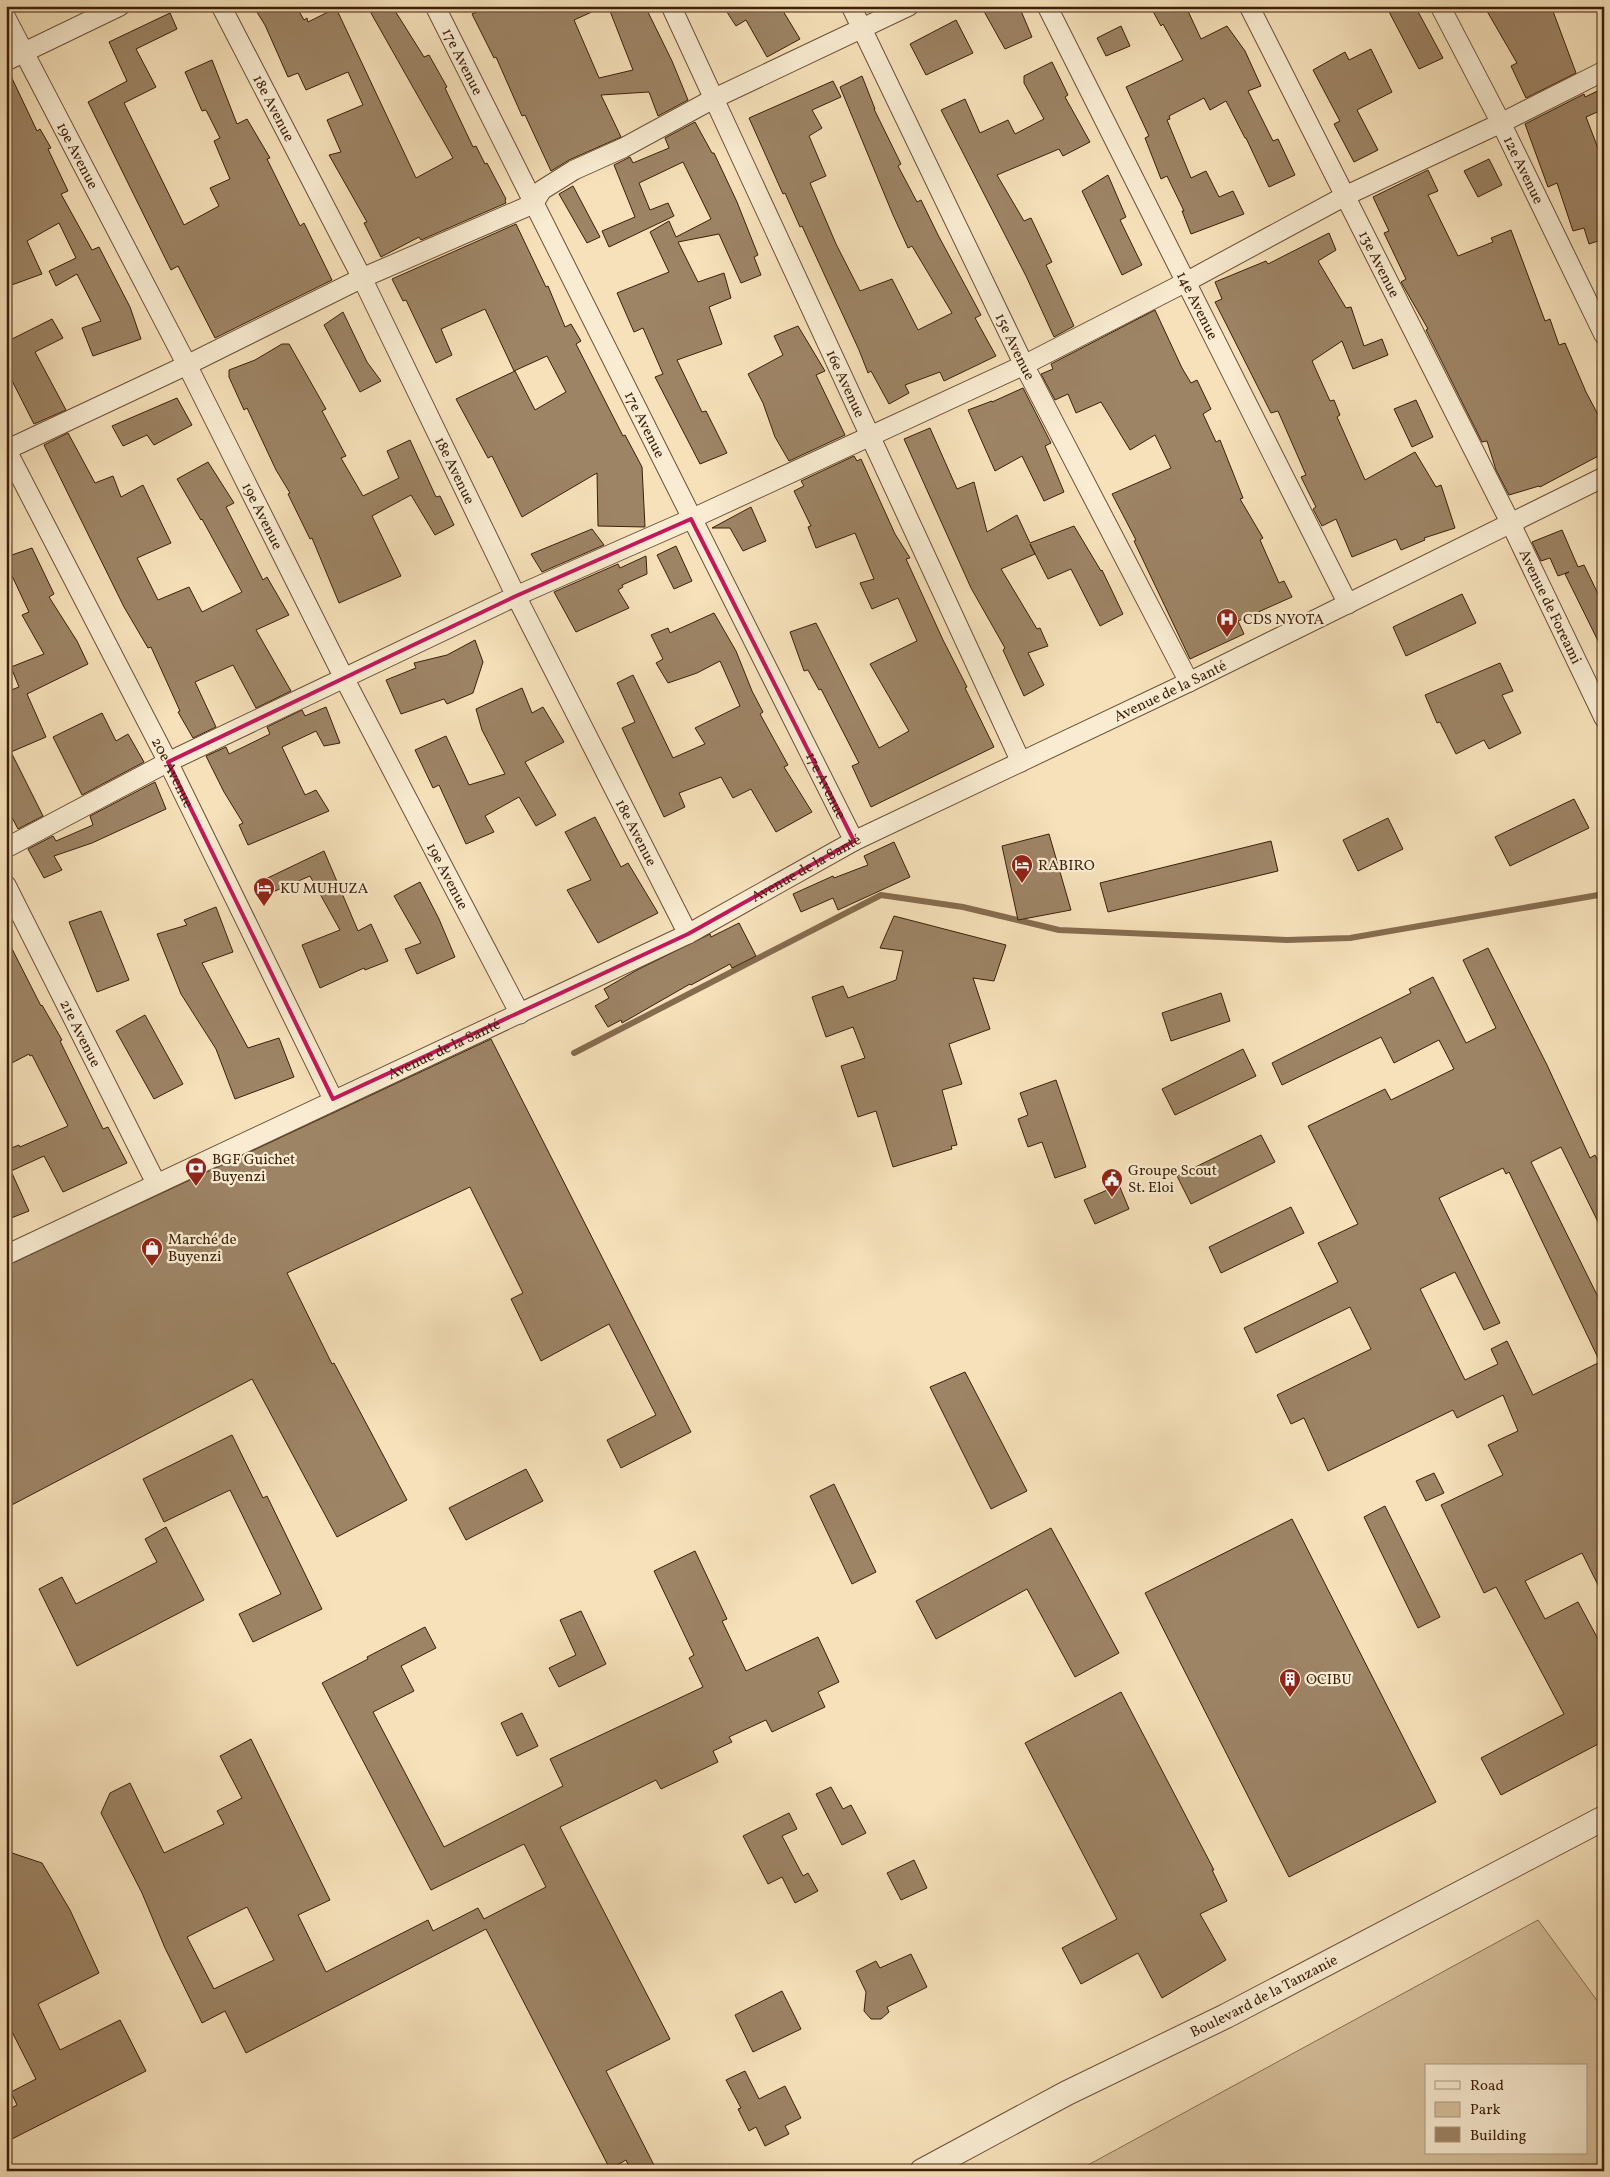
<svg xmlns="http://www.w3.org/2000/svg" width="1610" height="2177" viewBox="0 0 1610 2177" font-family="Vollkorn,serif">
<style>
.green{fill:#d6c09c;stroke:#897052;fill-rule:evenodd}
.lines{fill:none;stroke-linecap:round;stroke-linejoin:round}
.stream{stroke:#866c4f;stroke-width:6}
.building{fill:#9d8465;stroke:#3c1f09;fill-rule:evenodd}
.minor-casing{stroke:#6a5035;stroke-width:21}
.tertiary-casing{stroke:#6a5035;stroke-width:26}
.minor{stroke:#f9ecd2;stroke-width:19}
.tertiary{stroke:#f9ecd2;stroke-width:24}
.marked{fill:none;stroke:#c2185b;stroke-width:4;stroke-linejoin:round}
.labels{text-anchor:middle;stroke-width:4.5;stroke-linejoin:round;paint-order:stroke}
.street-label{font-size:15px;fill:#3c1f09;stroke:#f9ecd2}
.poi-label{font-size:15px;fill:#3c1f09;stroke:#f9ecd2;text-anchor:start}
</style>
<rect width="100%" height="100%" fill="#f6e1ba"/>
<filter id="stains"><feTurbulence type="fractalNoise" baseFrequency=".004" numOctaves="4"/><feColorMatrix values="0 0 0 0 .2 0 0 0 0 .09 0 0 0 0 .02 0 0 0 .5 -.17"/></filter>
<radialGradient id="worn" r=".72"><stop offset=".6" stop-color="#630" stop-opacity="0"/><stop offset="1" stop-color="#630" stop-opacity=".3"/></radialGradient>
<!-- green -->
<path class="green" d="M1538 1920 1604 2010V2171H1077ZM1426 2066H1586V2153H1426Z"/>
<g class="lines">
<!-- stream -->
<path class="stream" d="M574 1053 881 895 963 907 1059 930 1287 940 1350 938 1604 894"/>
</g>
<!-- building -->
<path class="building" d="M253 6H296L304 20 307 18 308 22 336 8 416 178 453 158 367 6H392L424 57 429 55 447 87 445 88 473 147 476 146 485 164 487 163 506 199 505 200 506 203 421 240 419 237 381 257 364 223 367 222 329 155 341 152 327 120 363 105 348 72 306 90 298 73 288 77 265 25Z
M490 6H605L574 20 599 78 633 70 608 6H645L672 61 688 100 658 116 649 92 601 95 621 137 569 160 551 171 525 115 522 116 496 57 494 58 472 14Z
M723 6H780L800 39 767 57 746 20 736 26Z
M981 6H1019L1032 37 1005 49Z
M1150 6H1198L1188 11 1201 39 1227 26 1245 51 1261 86 1248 91 1273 141 1278 139 1295 175 1269 187 1246 138H1245L1226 101 1210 110 1204 98 1169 116 1170 119 1167 120 1191 178 1206 171 1219 197 1233 191 1244 214 1191 234 1182 211H1184L1167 176 1161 179 1145 138 1149 136 1126 87 1183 60 1163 24 1161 26Z
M1386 6H1415L1443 58 1419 69Z
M1484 6H1551L1576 73 1526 98 1511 66 1517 63Z
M170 13 177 29 136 49 156 87 124 103 184 225 219 206 210 188 230 179 214 141 220 138 206 110 202 111 185 72 212 60 237 124 247 119 270 158 267 159 300 226 304 223 332 280 215 338 178 266 171 270 88 102 127 81 109 42Z
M956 20 973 53 926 75 910 44Z
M1121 26 1130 46 1106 56 1097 38Z
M1371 49 1392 92 1357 110 1378 150 1354 162 1334 124 1340 121 1313 70 1345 52 1349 60Z
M1052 62 1068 95 1065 97 1090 142 1063 156 1059 149 997 175 1024 221 1031 218 1052 262 1046 265 1074 326 1054 337 1026 276 941 110 965 99 980 133 1008 120 1015 134 1044 119 1024 83V76Z
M6 72H9L37 131 40 129 51 148 48 149 68 191 61 194 92 250 99 247 130 307 141 339 93 356 82 328 101 321 77 274 56 286 49 271 76 258 59 223 27 241 42 274 6 287Z
M862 76 875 109H874L901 164 898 166 917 202 921 200 938 235 981 315 975 318 996 356 944 381 940 372 905 385 909 393 889 404 871 371 868 373 859 350 802 226 800 227 785 193 783 194 749 118 833 81 841 97 812 110 822 128 809 136 826 176 810 183 836 244 860 291 892 279 918 330 952 313 912 246 908 248 893 215 840 87Z
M1604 88V109L1586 117 1604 164V239L1589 244 1584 228 1573 231 1557 183 1548 187 1525 124 1584 94 1585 97Z
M695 122 712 153H714L737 202 758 255 754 257 761 275 741 283 719 234 678 242 698 282 724 273 731 298 709 307 722 344 677 360 702 412 706 411 727 453 700 464 655 377 663 374 643 328 634 332 617 293 669 272 650 232 669 221 676 237 711 219 683 162 639 183 650 210 668 203 674 216 609 247 602 231 635 217 614 165 630 157 633 163 669 148 665 138Z
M1489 159 1502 185 1478 197 1464 171Z
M1428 170 1438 191 1428 195 1458 256 1493 242 1491 238 1511 230 1545 321 1550 319 1559 345 1565 343 1586 392 1604 426V453L1540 487 1539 486 1509 495 1496 470 1487 441 1482 442 1426 330 1428 329 1401 282 1406 279 1384 233 1389 231 1373 197Z
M1108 175 1126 217 1120 220 1142 265 1122 275 1082 191Z
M573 186 600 237 587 243 559 194Z
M516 224 546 287 548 286 565 327 571 324 581 341 576 344 623 436 625 435 642 467 645 527 598 526 597 473 522 517 492 456 488 458 456 399 515 371 535 410 566 392 547 356 514 371 485 309 441 329 452 355 436 363 406 300 403 301 392 279Z
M1329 233 1336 250 1318 261 1346 308 1351 307 1364 346 1382 339 1388 355 1353 369 1342 341 1312 361 1330 401 1334 400 1340 415 1337 417 1365 480 1415 452 1436 487 1441 485 1455 528 1424 538 1425 540 1401 550 1396 539 1352 557 1336 519 1322 526 1313 509 1316 507 1301 477 1306 475 1278 411 1271 413 1215 302 1222 299 1215 282 1266 261 1268 264Z
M1155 310 1182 368 1191 383 1197 380 1211 409 1203 414 1216 442 1220 440 1243 498 1240 499 1263 538 1260 540 1279 583 1284 581 1292 597 1238 621 1244 634 1190 659 1134 541 1136 540 1112 494 1171 468 1155 435 1130 450 1101 402 1076 413 1068 394 1055 400 1041 374 1053 369 1051 364Z
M343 312 367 362 381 381 360 392 324 325Z
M52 319 63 338 35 352 66 410 34 424 6 369V342Z
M798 326 825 371 816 375 845 435 789 461 775 437 763 403 748 374 783 355 774 336Z
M282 344H289L326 409 322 411 346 456 341 458 363 496 399 478 387 451 410 440 436 497 440 496 454 525 435 535 411 495 372 516 401 576 339 603 312 538 310 539 288 494 290 493 276 470 247 408 244 410 229 377V370L255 360Z
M1023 388 1051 443 1045 446 1064 492 1044 501 1022 456 995 471 968 410 992 401V402Z
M177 398 192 425 154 445 147 435 123 446 112 426Z
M1416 400 1433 437 1412 447 1394 409Z
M930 428 957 489 974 482 987 532 1017 515 1030 543 1074 526 1101 571 1102 570 1123 614 1100 626 1071 569 1048 579 1030 544 1035 554 1001 569 1037 629 1040 628 1048 646 1028 653 1044 685 1024 696 1003 650 1005 648 971 588 904 439Z
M68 433 95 483 113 476 121 497 143 485 171 543 137 558 158 600 189 587 202 612 242 592 202 519 201 520 177 479 208 462 234 503 226 507 263 580 267 577 289 615 256 630 291 691 256 708 233 665 195 682 216 727 193 738 178 712 180 711 151 647 148 648 124 607 44 445Z
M854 456 857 461 861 459 895 534 910 558 906 559 943 640 967 687 965 688 994 747 871 807 852 766 859 763 821 689 819 690 808 670 804 671 790 632 816 623 879 748 909 731 870 664 917 641 898 598 872 609 860 583 874 579 855 533 816 548 808 527 811 526 794 491 804 486 801 481Z
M751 507 766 541 743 551 730 528H712Z
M592 529 604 545 542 572 531 554Z
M1562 530 1578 567 1584 565 1604 606V653L1565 574 1569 572 1558 576 1550 558 1541 561 1532 542Z
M676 546 692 581 674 589 657 555Z
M32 548 54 594 49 597 77 641 88 664 27 694 46 737 11 752 43 816 18 829 6 806V692L19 687 11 667 44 654 22 615 29 612 6 563V557Z
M646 556 647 574 622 585 623 587 618 590 629 608 576 632 554 592 618 564 620 568Z
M1462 594 1476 623 1406 656 1393 627Z
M714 613 736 651 752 691 763 712 760 714 788 765 784 767 812 812 776 832 751 789 733 798 721 777 679 793 685 807 664 817 622 728 635 722 617 683 633 675 673 758 705 744 695 728 740 706 720 661 697 673 668 683 656 663 663 659 651 635 668 628 670 633Z
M475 640 483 662 473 693 447 704 444 699 401 714 386 680 416 668 414 663 447 655Z
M1500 663 1513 691 1502 695 1521 733 1489 749 1484 740 1456 754 1440 722 1437 723 1425 695Z
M522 688 532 713 543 707 564 742 525 762 556 815 536 826 519 797 485 816 494 832 466 844 439 785 433 788 415 750 446 736 469 785 505 774 482 730 476 709Z
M326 707 340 743 324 746 316 731 282 747 305 795 316 790 329 811 248 845 239 825 243 823 224 792 206 756 226 747 229 754 270 734 267 727 302 710 305 716Z
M102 713 116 741 128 734 144 762 82 795 53 737Z
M155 782 166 809 92 843 54 856 62 870 44 878 28 849 53 836 56 841 93 825 90 816Z
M1574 799 1589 828 1510 866 1495 837Z
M595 817 621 867 628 863 658 913 598 943 567 890 591 880 565 832Z
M1388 818 1403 849 1358 871 1343 840Z
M1049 834 1071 910 1018 920 1002 846Z
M1271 841 1278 871 1108 912 1100 883Z
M894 842 910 877 838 910 833 898 801 912 793 894 833 876 834 878 868 865 864 856Z
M324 851 358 931 371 924 388 961 365 970 364 968 320 988 302 945 340 930 310 876 261 897 255 884Z
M420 882 439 919 455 957 417 974 405 949 421 943 394 896Z
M216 907 233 952 202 963 248 1048 279 1038 294 1077 235 1099 216 1049 181 994 157 934 187 925 184 920Z
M101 911 129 980 97 992 69 922Z
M894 916 1006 945 994 981 973 978 990 1029 949 1044 962 1084 942 1090 957 1145 951 1146 952 1149 893 1167 876 1111 858 1117 841 1066 865 1058 853 1027 826 1037 812 997 843 986 848 998 896 980 903 951 880 948Z
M739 923 756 956 732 968 730 964 691 985 690 984 622 1023 621 1020 608 1027 595 1006 609 998 604 989 637 970 710 934 711 937Z
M6 937 41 1006 42 1005 62 1040 60 1041 103 1129 108 1127 127 1163 63 1192 44 1156 11 1171 29 1211 6 1220V1150L19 1145 20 1147 68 1126 32 1055 30 1056 29 1054 6 1066Z
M1488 948 1547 1065 1590 1158 1595 1155 1604 1173V1234L1561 1147 1531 1162 1604 1309V1597L1582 1553 1525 1581 1545 1619 1578 1602 1604 1650V1741L1501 1795 1481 1758 1564 1714 1496 1587 1484 1593 1441 1505 1503 1475 1488 1445 1518 1431 1503 1395 1457 1418 1453 1410 1328 1471 1304 1418 1291 1424 1277 1395 1371 1349 1350 1307 1256 1353 1244 1328 1338 1282 1318 1243 1358 1224 1308 1126 1385 1089 1391 1100 1454 1069 1439 1040 1394 1063 1381 1037 1282 1085 1272 1063 1411 993 1409 989 1433 977 1466 1043 1496 1028 1463 960ZM1503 1168 1506 1174 1509 1172 1600 1362 1533 1395 1507 1341 1491 1349 1498 1364 1465 1380 1420 1289 1455 1272 1484 1330 1500 1323 1439 1198Z
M1221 993 1230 1021 1171 1041 1162 1013Z
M145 1015 183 1084 154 1099 116 1031Z
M491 1039 691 1432 621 1468 607 1440 656 1415 609 1324 541 1361 511 1299 523 1293 470 1187 287 1273 332 1364 334 1363 407 1500 337 1537 252 1379 6 1508V1266Z
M1243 1049 1256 1076 1175 1115 1162 1089Z
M1056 1080 1086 1167 1055 1178 1042 1142 1028 1147 1018 1119 1028 1115 1020 1093Z
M1261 1135 1275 1162 1191 1204 1177 1176Z
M1119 1185 1129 1209 1095 1224 1084 1200Z
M1291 1207 1304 1233 1221 1273 1209 1247Z
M965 1372 1027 1491 991 1509 930 1387Z
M232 1435 263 1498 267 1496 322 1609 253 1642 239 1614 281 1594 230 1490 164 1522 143 1479Z
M526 1469 543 1501 466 1540 449 1508Z
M1434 1473 1444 1493 1426 1501 1416 1481Z
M834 1484 876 1572 852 1584 810 1496Z
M1385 1506 1440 1617 1418 1628 1364 1517Z
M1292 1519 1436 1802 1289 1877 1145 1593Z
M166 1527 204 1600 77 1666 39 1589 62 1577 76 1604 157 1562 145 1539Z
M1051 1528 1119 1653 1075 1677 1027 1589 936 1639 916 1601Z
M695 1551 727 1619 722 1621 746 1671 818 1637 839 1682 818 1692 825 1707 772 1732 766 1720 729 1737 732 1742 713 1751 718 1762 661 1789 656 1780 560 1827 670 2039 606 2071 657 2171H631L626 2160 610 2169 486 1929 246 2053 225 2011 202 2023 165 1948 142 1893 101 1813 110 1793 130 1783 164 1853 224 1824 217 1811 242 1798 220 1756 251 1739 330 1900 298 1915 326 1972 428 1920 433 1931 478 1908 484 1919 546 1887 524 1844 431 1890 322 1683 368 1659 367 1657 425 1627 436 1648 401 1666 414 1691 373 1712 444 1847 563 1786 550 1759 703 1687 689 1658 694 1655 654 1571ZM247 1907 274 1960 214 1989 187 1937Z
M581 1611 606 1664 559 1687 549 1668 576 1655 560 1620Z
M1121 1692 1214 1870H1212L1227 1901 1200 1914 1226 1960 1162 1998 1138 1953 1081 1984 1062 1948 1117 1919 1025 1743Z
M522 1713 538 1746 517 1756 501 1723Z
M831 1787 843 1809 851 1805 866 1833 842 1845 816 1794Z
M789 1813 797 1829 782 1836 803 1876 808 1873 818 1891 795 1903 782 1877 768 1884 743 1836Z
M6 1851 42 1863 70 1910 99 1973 38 2004 60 2050 120 2020 146 2071 6 2142V2111L17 2105 11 2092 36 2079 6 2020Z
M914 1860 927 1888 901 1900 887 1873Z
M911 1954 927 1987 887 2007 889 2012 881 2019H871L864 2011 866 1992 856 1971 876 1961 880 1968Z
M782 1991 801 2029 753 2052 735 2015Z
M745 2071 759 2099 785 2086 801 2118 785 2126 789 2134 765 2146 756 2127 749 2131 738 2109 741 2108 726 2080Z"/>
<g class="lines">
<!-- minor casing -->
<g class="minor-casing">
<g id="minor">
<path id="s1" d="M221 6 362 278 516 596 688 934"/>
<path id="s2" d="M435 6 854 841"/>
<path id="s3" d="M671 6 1021 762"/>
<path id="s4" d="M851 6 1024 365 1189 682"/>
<path id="s5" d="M1047 6 1348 604"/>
<path id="s6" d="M1249 6 1510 522 1604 718"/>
<path id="s7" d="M1440 6 1501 123 1604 335"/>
<path id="s8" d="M6 18 187 365 344 678 520 1014"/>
<path d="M6 61 120 6"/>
<path id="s9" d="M6 449 168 762 333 1099"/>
<path d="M6 450 187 365 362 278 533 204 542 190 574 170 623 148 715 98 909 6"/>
<path d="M6 848 168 762 516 596 691 519 1024 365 1186 282 1345 196 1501 123 1604 71"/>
<path id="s10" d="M6 885 156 1183"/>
<path id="s11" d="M6 1255 688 934 854 841 1189 682 1604 477"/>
</g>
</g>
<!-- tertiary casing -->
<g class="tertiary-casing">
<g id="tertiary">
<path id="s12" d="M922 2171 1067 2093 1226 2016 1604 1818"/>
</g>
</g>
<!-- minor -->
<use href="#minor" class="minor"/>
<!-- tertiary -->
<use href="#tertiary" class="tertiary"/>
</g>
<!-- marked area -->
<path class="marked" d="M691 519 854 841 688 934 333 1099 168 762 516 596Z"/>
<!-- icons -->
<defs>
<g id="hospital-pin" transform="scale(1.125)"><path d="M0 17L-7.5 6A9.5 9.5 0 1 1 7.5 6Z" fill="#8f2418" stroke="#f9ecd2"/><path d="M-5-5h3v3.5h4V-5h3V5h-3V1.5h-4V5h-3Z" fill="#fff"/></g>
<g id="hotel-pin" transform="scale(1.125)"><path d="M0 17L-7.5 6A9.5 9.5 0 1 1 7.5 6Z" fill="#8f2418" stroke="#f9ecd2"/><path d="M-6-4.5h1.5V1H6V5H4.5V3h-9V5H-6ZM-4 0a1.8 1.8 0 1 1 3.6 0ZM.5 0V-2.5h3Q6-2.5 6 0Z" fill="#fff"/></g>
<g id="bank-pin" transform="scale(1.125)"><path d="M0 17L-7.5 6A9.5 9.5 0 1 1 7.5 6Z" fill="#8f2418" stroke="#f9ecd2"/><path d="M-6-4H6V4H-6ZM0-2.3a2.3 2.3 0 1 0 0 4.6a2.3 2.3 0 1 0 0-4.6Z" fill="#fff"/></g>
<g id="civic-pin" transform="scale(1.125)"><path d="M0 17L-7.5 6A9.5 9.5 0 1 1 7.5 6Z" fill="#8f2418" stroke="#f9ecd2"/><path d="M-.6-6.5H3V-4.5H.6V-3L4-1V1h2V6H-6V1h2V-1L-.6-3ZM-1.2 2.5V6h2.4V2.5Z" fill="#fff"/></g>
<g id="shop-pin" transform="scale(1.125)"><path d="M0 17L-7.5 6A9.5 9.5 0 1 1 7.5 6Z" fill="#8f2418" stroke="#f9ecd2"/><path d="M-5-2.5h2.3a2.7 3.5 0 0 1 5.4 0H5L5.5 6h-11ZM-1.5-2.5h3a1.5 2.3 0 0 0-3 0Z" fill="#fff"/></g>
<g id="building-pin" transform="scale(1.125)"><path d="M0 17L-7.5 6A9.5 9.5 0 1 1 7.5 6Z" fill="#8f2418" stroke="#f9ecd2"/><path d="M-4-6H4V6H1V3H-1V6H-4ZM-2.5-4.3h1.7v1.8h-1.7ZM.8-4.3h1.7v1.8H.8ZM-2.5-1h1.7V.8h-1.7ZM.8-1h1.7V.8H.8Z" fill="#fff"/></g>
</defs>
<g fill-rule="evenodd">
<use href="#hospital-pin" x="1227" y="619"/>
<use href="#hotel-pin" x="1022" y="865"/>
<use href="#hotel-pin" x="264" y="888"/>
<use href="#bank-pin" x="196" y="1168"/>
<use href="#civic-pin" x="1112" y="1179"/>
<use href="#shop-pin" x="152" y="1248"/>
<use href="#building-pin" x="1290" y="1679"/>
</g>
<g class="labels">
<!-- street labels -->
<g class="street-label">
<text dy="5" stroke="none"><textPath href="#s2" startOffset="62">17e Avenue</textPath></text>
<text dy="5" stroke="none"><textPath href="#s1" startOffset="115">18e Avenue</textPath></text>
<text dy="5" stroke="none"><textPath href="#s8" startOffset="155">19e Avenue</textPath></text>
<text dy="5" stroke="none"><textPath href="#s7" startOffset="184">12e Avenue</textPath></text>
<text dy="5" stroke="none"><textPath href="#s6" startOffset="289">13e Avenue</textPath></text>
<text dy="5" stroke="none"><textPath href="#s5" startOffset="335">14e Avenue</textPath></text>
<text dy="5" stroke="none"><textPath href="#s4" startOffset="378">15e Avenue</textPath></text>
<text dy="5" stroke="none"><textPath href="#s3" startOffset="416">16e Avenue</textPath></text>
<text dy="5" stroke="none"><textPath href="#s2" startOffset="468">17e Avenue</textPath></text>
<text dy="5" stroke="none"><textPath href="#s1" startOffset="520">18e Avenue</textPath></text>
<text dy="5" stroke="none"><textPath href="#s8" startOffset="560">19e Avenue</textPath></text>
<text dy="5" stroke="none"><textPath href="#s6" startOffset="672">Avenue de Foreami</textPath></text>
<text dy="5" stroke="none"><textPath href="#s11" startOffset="1294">Avenue de la Santé</textPath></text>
<text dy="5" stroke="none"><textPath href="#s9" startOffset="364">20e Avenue</textPath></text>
<text dy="5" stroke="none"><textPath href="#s2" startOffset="872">17e Avenue</textPath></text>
<text dy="5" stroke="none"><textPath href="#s1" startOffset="925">18e Avenue</textPath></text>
<text dy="5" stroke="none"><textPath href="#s11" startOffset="889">Avenue de la Santé</textPath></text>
<text dy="5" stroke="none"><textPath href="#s8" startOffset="965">19e Avenue</textPath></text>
<text dy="5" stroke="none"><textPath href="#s10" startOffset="166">21e Avenue</textPath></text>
<text dy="5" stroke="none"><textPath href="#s11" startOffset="484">Avenue de la Santé</textPath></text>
<text dy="5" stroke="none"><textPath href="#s12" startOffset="384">Boulevard de la Tanzanie</textPath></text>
</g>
<!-- poi labels -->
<g class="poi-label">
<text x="1243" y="624">CDS NYOTA</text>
<text x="1038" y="870">RABIRO</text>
<text x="280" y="893">KU MUHUZA</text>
<text x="212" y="1164">BGF Guichet<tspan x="212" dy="17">Buyenzi</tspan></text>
<text x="1128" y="1175">Groupe Scout<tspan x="1128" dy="17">St. Eloi</tspan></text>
<text x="168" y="1244">Marché de<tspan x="168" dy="17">Buyenzi</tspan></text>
<text x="1306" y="1684">OCIBU</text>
</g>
</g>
<!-- margin -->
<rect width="1610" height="2177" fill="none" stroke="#f6e1ba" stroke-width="25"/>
<rect x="8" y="8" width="1595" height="2162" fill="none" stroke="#3c1f09" stroke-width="2.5"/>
<rect x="12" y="12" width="1585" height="2152" fill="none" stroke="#3c1f09"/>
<!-- legend -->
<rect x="1425" y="2064" width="162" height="90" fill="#f9ecd2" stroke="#ad9a82"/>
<rect x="1435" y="2081" width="25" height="8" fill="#f9ecd2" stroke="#ad9a82"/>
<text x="1470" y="2090" font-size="15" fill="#3c1f09">Road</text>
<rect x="1435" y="2102" width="25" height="15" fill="#d6c09c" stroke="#ad9a82"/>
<text x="1470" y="2114" font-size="15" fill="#3c1f09">Park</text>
<rect x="1435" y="2127" width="25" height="15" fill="#9d8465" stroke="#ad9a82"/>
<text x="1470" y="2140" font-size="15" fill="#3c1f09">Building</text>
<rect width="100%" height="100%" filter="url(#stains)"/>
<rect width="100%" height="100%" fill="url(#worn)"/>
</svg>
